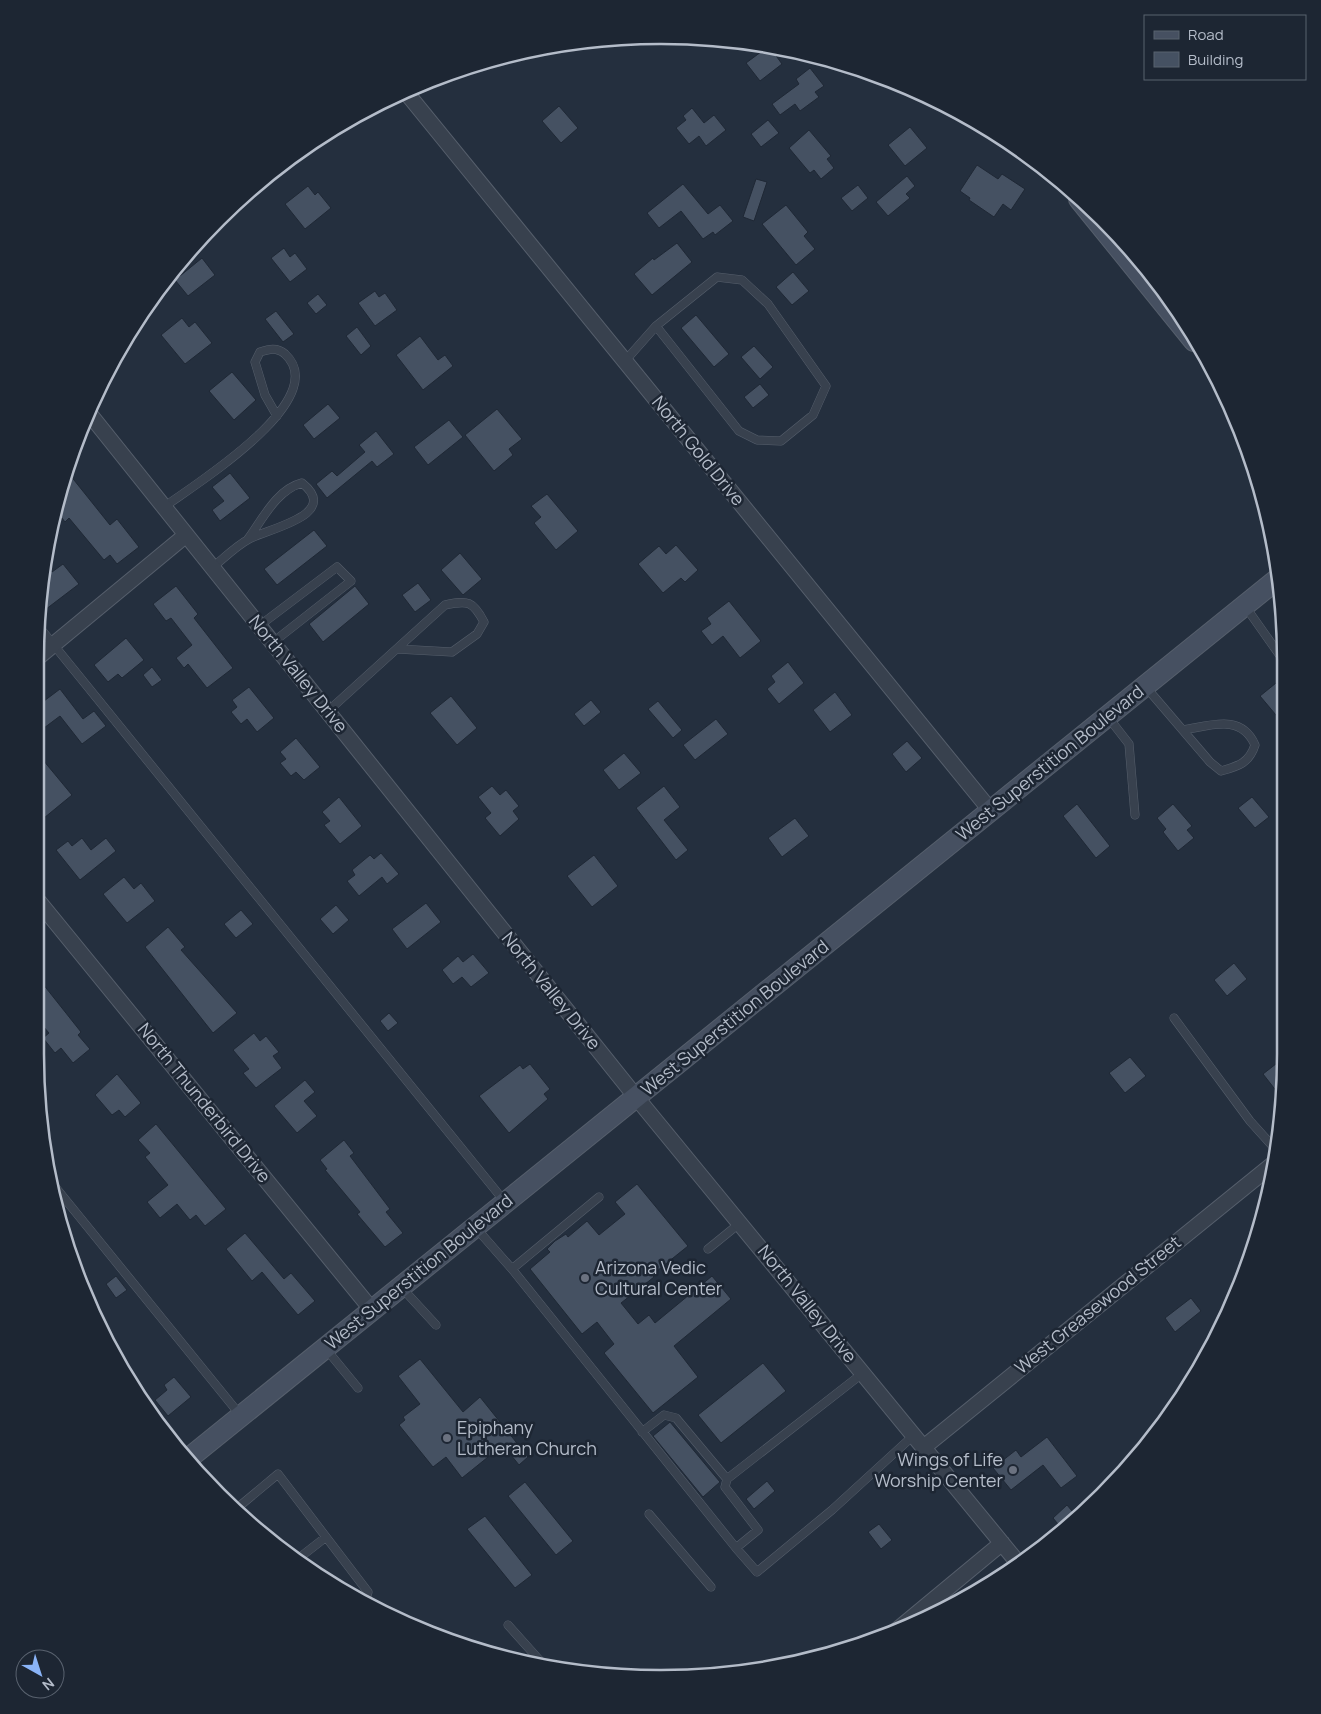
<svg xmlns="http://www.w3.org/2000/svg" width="1321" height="1714" viewBox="0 0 1321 1714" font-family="Manrope,sans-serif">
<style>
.building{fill:#455162;stroke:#1f2835}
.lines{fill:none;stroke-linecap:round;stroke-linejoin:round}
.service-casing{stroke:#565f6c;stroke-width:9}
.minor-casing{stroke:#565f6c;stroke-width:17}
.secondary-casing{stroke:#565f6c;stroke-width:22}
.service{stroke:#38414e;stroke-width:8}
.minor{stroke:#38414e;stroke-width:15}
.secondary{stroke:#465061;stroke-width:20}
.worship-dot{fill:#6b7280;stroke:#1d2633;stroke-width:2}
.labels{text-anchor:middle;stroke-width:5;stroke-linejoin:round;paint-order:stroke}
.street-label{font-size:18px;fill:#b4bcc9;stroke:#1d2633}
.poi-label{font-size:18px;fill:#b4bcc9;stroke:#1d2633;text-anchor:start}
.rim{fill:none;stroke:#b4bcc9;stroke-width:2.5}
</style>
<rect width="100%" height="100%" fill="#242f3e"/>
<!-- building -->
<path class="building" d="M769 46 782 64 760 81 746 63Z
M810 68 824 86 815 92 819 97 800 111 795 104 780 115 772 104 799 84 796 79Z
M559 106 578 128 561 143 542 121Z
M692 108 704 123 714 115 726 130 706 146 699 136 689 144 676 128 686 120 683 116Z
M768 120 779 133 761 147 751 134Z
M910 127 927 148 905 166 888 145Z
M809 130 831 156 827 159 834 168 821 179 814 170 810 173 789 148Z
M977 165 998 179 1002 174 1025 189 1011 210 1003 204 994 217 969 200 970 198 960 191Z
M907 176 915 186 906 194 910 198 888 216 876 202Z
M756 179 767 182 754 221 743 217Z
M683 184 708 214 720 205 733 221 715 235 713 232 703 239 681 211 659 228 647 213Z
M858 185 868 198 852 211 841 198Z
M308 186 315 195 318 192 331 208 305 229 285 204Z
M786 205 808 232 804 236 815 249 796 265 762 224Z
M677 243 692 262 652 295 634 274 653 258 654 260Z
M284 248 290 257 295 253 307 269 290 282 271 258Z
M202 258 215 275 188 296 175 280Z
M793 272 809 291 792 305 776 287Z
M375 291 379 297 385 293 397 310 375 326 358 303Z
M318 294 327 305 316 314 307 303Z
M276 311 294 334 283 342 265 319Z
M696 315 729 354 714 367 681 328Z
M182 318 189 327 195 322 212 343 185 364 161 335Z
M357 327 371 346 361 355 346 336Z
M420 336 438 360 445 355 453 366 423 390 396 355Z
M754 346 773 367 760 379 741 357Z
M232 372 256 400 234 420 209 391Z
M760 384 769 395 753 408 744 397Z
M328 404 340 418 314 439 303 425Z
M497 409 522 439 509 449 513 455 494 471 465 435Z
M449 420 463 437 428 465 414 447Z
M376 431 394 454 377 467 372 461 327 498 316 484 332 471 337 476 365 452 359 445Z
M66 470 110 525 117 519 139 547 117 564 110 555 104 560 69 518 65 522 58 513Z
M230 473 250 498 220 521 212 510 224 501 212 487Z
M547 494 578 531 556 550 534 523 541 517 531 506Z
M314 530 327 546 277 585 264 569Z
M676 545 698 570 685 582 681 578 663 593 638 564 659 546 666 554Z
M460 553 482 579 463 595 441 570Z
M63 564 79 584 37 616 47 565 52 572Z
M418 583 431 600 415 612 402 595Z
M176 586 198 614 194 618 233 668 207 688 188 664 184 668 176 658 192 645 171 618 166 621 153 604Z
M355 586 369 604 323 642 309 624Z
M729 601 761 641 740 658 723 636 712 645 701 631 711 624 707 618Z
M126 638 144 660 122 678 118 674 108 682 94 665Z
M788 662 804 683 779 704 767 689 775 682 771 676Z
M152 667 162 680 152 687 143 675Z
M1281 679V721L1260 696Z
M249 687 274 718 257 732 247 719 241 724 231 712 237 707 232 700Z
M60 689 83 719 94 711 106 726 82 744 60 716 44 728 36 718V707Z
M835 692 852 715 830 732 813 710Z
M451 696 477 728 457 745 430 713Z
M591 700 601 712 584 726 574 714Z
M658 701 682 730 673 738 648 709Z
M716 719 728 734 695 760 683 745Z
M296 738 320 767 304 780 296 772 291 776 280 763 286 759 280 752Z
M907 741 922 758 906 772 892 754Z
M624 753 641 773 619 790 603 770Z
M43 760 72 795 44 818 36 808V766Z
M492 786 500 795 506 790 519 806 513 811 519 819 500 836 485 818 491 813 478 797Z
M664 786 680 807 664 820 688 850 676 860 636 808Z
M339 797 362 826 340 844 324 825 330 821 322 812Z
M1252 797 1269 817 1255 828 1238 808Z
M1077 804 1110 846 1096 858 1063 816Z
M1173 804 1192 826 1187 830 1194 838 1178 851 1163 832 1166 829 1157 818Z
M795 818 809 836 782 857 768 838Z
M82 838 91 850 106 838 116 851 80 880 56 850 68 841 72 846Z
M381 853 399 874 387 884 382 877 359 896 347 881 355 875 352 870 370 855 374 859Z
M594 855 618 886 592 907 567 876Z
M124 877 134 889 141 883 155 901 127 923 103 894Z
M426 903 441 922 407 949 392 929Z
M336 905 349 920 333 934 320 919Z
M241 910 253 924 236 938 224 924Z
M168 927 185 947 181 950 237 1013 213 1033 145 947Z
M473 954 489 973 471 987 462 977 453 984 442 970 458 956 463 962Z
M1234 963 1247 979 1227 996 1214 980Z
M35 974 81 1032 78 1035 90 1049 73 1063 61 1048 55 1053 43 1038 49 1033 35 1017Z
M389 1013 398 1023 388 1031 380 1021Z
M254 1033 260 1041 266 1036 279 1052 273 1056 282 1068 256 1088 243 1073 249 1069 233 1050Z
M1130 1057 1146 1076 1125 1093 1109 1073Z
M1281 1060V1097L1263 1074Z
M530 1064 550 1089 544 1094 548 1099 509 1133 479 1096 520 1065 523 1069Z
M117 1074 141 1103 125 1117 119 1110 112 1115 95 1095Z
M305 1080 315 1092 304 1101 317 1116 297 1133 274 1106Z
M156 1124 226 1209 205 1226 196 1215 190 1220 177 1204 160 1218 147 1202 168 1185 145 1157 150 1153 138 1140Z
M344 1140 354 1153 350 1156 390 1209 386 1212 403 1233 385 1247 357 1214 360 1212 325 1170 327 1169 320 1160Z
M637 1184 688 1246 652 1275 654 1277 621 1303 638 1324 649 1315 655 1323 712 1276 731 1299 674 1346 698 1377 653 1413 604 1353 614 1344 597 1322 582 1334 530 1269 550 1252 547 1249 555 1241 566 1234 568 1237 587 1221 599 1235 625 1214 615 1202Z
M245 1233 284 1279 291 1273 315 1301 298 1315 262 1272 252 1281 226 1249Z
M116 1276 127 1290 116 1298 106 1284Z
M1191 1298 1201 1311 1175 1332 1165 1318Z
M420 1359 463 1412 480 1397 528 1457 519 1465 503 1445 462 1478 446 1457 433 1467 399 1425 405 1420 403 1417 420 1404 398 1376Z
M763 1363 786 1391 721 1443 698 1415Z
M174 1377 191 1397 168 1416 155 1400 167 1390 164 1385Z
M670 1422 720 1482 703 1497 653 1436Z
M1047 1437 1077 1476 1061 1488 1043 1465 1011 1490 993 1468 1016 1450 1021 1457Z
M767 1481 775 1491 754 1509 746 1499Z
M525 1482 573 1541 556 1555 508 1496Z
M1067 1505 1077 1517 1062 1529 1053 1518Z
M485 1516 532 1575 515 1588 467 1529Z
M879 1524 892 1540 881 1549 868 1532Z"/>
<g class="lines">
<!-- service casing -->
<g class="service-casing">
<path id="service" d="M625 361 656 326 717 277 742 280 768 304 826 386 813 415 781 441 757 440 739 431 656 326
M164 507C194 485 334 399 285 354 277 347 269 349 260 352L255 362 265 395 277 416
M212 568C224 558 236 546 249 539 267 529 342 515 302 483 277 489 262 520 248 539
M1245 606 1281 657
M36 623 505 1202
M259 626 337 567 351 581 272 643
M1145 686 1210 762 1221 771C1239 766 1249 763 1255 745 1241 713 1210 726 1183 730
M327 712 445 605C468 600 473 601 484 622L477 634 452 652 397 649
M1108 717 1129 744 1135 815
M1174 1018 1250 1121 1277 1151
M52 1183 241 1416
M476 1228 512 1269 599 1197
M708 1249 740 1223
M512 1269 736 1548 758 1530 725 1487 727 1479 676 1418 664 1415 642 1432
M402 1288 436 1325
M326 1349 358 1388
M727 1479 863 1373
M236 1509 278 1474 368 1592 365 1603
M649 1514 711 1587
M736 1548 757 1572 832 1510 914 1435
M299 1558 326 1537
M508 1625 542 1663"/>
</g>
<!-- minor casing -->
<g class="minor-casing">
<path id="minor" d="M405 91 991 811
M88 412 636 1097 1019 1564
M36 659 186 535
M35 897 372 1310
M924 1447 1273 1164
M897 1630 1002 1543"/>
</g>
<!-- secondary casing -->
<g class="secondary-casing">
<path id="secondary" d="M1079 199 1194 341
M189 1458 1280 577"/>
</g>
<!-- service -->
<use href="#service" class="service"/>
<!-- minor -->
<use href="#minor" class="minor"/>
<!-- secondary -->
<use href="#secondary" class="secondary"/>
</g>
<!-- markers -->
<g class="worship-dot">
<circle cx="585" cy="1278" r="5"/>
<circle cx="447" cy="1438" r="5"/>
<circle cx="1013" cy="1470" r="5"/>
</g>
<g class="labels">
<!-- street labels -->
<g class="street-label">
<text transform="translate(698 451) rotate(51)" y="6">North Gold Drive</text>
<text transform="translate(298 674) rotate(51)" y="6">North Valley Drive</text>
<text transform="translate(1050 763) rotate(-39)" y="6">West Superstition Boulevard</text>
<text transform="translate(551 991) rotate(51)" y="6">North Valley Drive</text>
<text transform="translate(735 1018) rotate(-39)" y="6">West Superstition Boulevard</text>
<text transform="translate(204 1103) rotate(51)" y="6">North Thunderbird Drive</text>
<text transform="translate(419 1272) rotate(-39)" y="6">West Superstition Boulevard</text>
<text transform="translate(807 1304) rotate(51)" y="6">North Valley Drive</text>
<text transform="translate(1098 1305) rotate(-39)" y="6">West Greasewood Street</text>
</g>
<!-- poi labels -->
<g class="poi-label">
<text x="595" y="1274">Arizona Vedic<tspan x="595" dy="21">Cultural Center</tspan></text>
<text x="457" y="1434">Epiphany<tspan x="457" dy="21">Lutheran Church</tspan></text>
<text x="1003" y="1466" text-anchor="end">Wings of Life<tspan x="1003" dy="21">Worship Center</tspan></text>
</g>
</g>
<!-- crop -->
<path d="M0 0H1321V1714H0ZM660 44H661A616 616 0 0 1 1277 660V1054A616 616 0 0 1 661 1670H660A616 616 0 0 1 44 1054V660A616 616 0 0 1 660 44Z" fill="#1d2633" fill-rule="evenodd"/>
<path class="rim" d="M660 44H661A616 616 0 0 1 1277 660V1054A616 616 0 0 1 661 1670H660A616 616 0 0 1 44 1054V660A616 616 0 0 1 660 44Z"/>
<!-- legend -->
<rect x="1144" y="15" width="162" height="65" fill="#1d2633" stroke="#59626f"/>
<rect x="1154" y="31" width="25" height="8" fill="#465061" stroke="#59626f"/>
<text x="1188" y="40" font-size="15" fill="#b4bcc9">Road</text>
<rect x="1154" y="52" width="25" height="15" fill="#455162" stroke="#59626f"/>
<text x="1188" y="65" font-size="15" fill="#b4bcc9">Building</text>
<!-- north arrow -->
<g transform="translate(40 1674) rotate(141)"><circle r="24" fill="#1d2633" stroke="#59626f"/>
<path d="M0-4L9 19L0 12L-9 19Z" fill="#8ab4f8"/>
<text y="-8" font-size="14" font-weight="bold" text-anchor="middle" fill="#b4bcc9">N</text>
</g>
</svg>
